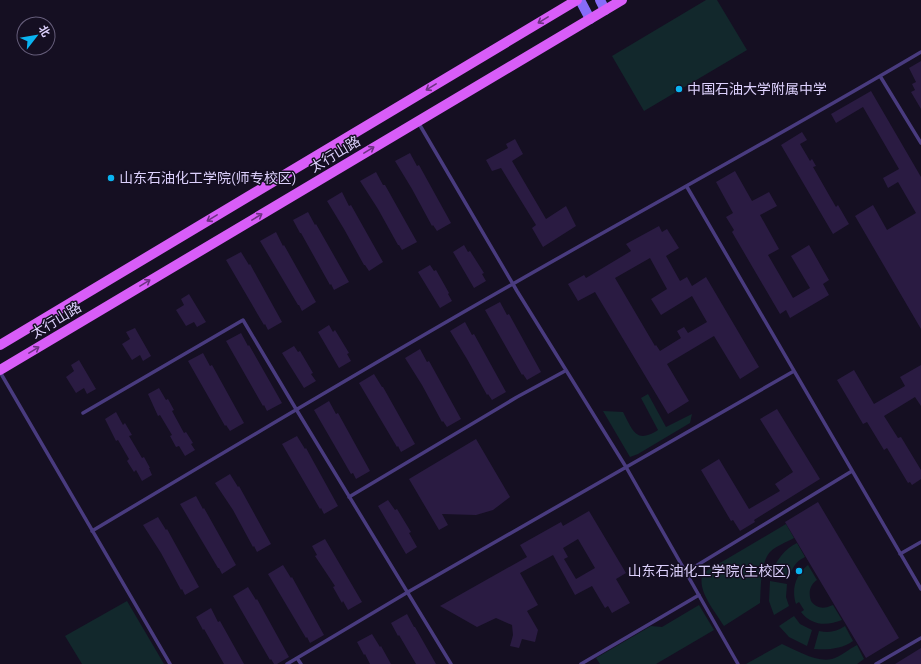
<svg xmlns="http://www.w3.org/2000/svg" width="921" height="664" viewBox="0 0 921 664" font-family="'IBM Plex Sans','Noto Sans SC',sans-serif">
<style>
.green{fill:#12282c}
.building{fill:#2a1b42;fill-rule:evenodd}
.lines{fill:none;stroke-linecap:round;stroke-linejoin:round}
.service{stroke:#493b7f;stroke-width:3.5}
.secondary{stroke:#876cf9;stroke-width:10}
.primary{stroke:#d85df8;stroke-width:10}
.oneway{stroke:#6d3282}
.poi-dot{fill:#0ab4f1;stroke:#150f22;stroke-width:1.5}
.labels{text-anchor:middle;stroke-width:3;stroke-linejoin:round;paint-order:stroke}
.poi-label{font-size:14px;fill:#ddd1fd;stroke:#150f22;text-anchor:start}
.street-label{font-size:14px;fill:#ddd1fd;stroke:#150f22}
</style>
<rect width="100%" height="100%" fill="#150f22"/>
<!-- green -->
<path class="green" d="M706 0H717L747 50 644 111 612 56Z
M648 394 666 427 692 414 690 423 638 454 630 457 603 411 623 412C633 431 636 444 658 430L641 398Z
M786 524 794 538C787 542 776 546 770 552 760 563 761 589 760 603L724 626C715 611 696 590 703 573Z
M797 543 805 557C796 561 792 568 789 578L771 573C777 560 784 549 797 543Z
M808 565 817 580C810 585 808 592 811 601 817 609 824 609 833 605L842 620C827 626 812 626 801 612L804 610 799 602 796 604C791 589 796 574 808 565Z
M770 581 787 584 786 597 789 606 774 615 769 601Z
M127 601 164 664H82L65 636Z
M699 605 714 630 656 664H600L596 658 651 626 662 627Z
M794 616 800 624 812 630 807 646 789 637 779 626Z
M845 626 853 641C842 649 828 650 814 649L819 631C829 633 836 632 845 626Z
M782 644C796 650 817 663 832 659 840 657 849 649 857 645L864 659 857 664H746Z"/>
<!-- building -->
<path class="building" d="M921 61V109L911 92 915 90 912 84 916 82 909 68Z
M871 91 921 177V329L855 216 873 205 887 230 916 213 898 182 888 188 883 178 899 169 863 107 836 123 831 114Z
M802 132 807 140 800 144 810 161 812 159 816 166 813 167 829 195 836 207 838 205 849 224 833 234 781 145Z
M515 139 523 154 512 161 546 219 566 206 576 226 543 247 532 228 536 225 501 168 492 171 486 160 508 148 506 144Z
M410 153 417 166 419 165 451 223 437 231 433 225 432 226 412 189 395 161Z
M735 171 752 201 769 192 777 206 760 215 779 249 768 255 793 298 810 288 791 256 809 245 829 280 823 284 829 295 790 318 786 310 780 314 732 232 734 230 726 217 733 213 716 182Z
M376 172 383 185H385L417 242 402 250 399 245H398L378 209 360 181Z
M342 192 349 206 351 205 383 262 369 271 365 265H364L344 229 327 201Z
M308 212 315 225 316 224 349 282 334 290 331 284 330 285 301 233H300L293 220Z
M659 226 662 232 667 229 679 248 666 256 680 281 687 277 692 286 706 277 759 367 740 379 714 336 667 364 689 401 668 414 595 292 578 301 568 284 584 275 586 278 631 251 626 244ZM650 258 667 289 651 299 661 315 692 296 707 322 688 333 684 327 677 331 681 338 660 351 656 345 655 346 615 278Z
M276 232 283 246 284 245 316 302 302 311 299 305H298L260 241Z
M464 245 468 252 470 251 484 273 482 274 486 281 474 288 453 252Z
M241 252 249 265 250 264 282 322 268 330 265 324 264 325 226 260Z
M430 265 434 271 436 270 449 293 448 294 452 301 440 308 418 272Z
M189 294 206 322 197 327 194 322 186 326 176 310 184 305 181 299Z
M500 302 507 315 509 314 541 372 527 380 523 374 522 375 485 310Z
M465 322 472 335 474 334 506 392 492 400 488 394 487 395 467 359 450 331Z
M329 325 333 332 335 330 349 353 347 354 351 361 339 368 318 332Z
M135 328 151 356 143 361 140 355 132 360 122 344 130 339 126 332Z
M241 333 248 346 249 345 282 403 267 411 264 405 263 406 226 341Z
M294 346 298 352 300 351 313 373 311 374 316 381 304 388 282 353Z
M420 349 427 362 429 361 461 419 447 427 443 421 442 422 422 385 405 358Z
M203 353 210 366 212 365 244 423 230 431 226 425 225 426 188 361Z
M79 360 96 389 87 394 84 388 76 393 66 377 74 371 71 365Z
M921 365V406L915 397 884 416 898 438 901 437 921 470V479L912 485 910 482 908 483 887 448 884 450 867 422 863 424 837 380 854 370 874 404 905 386 900 377Z
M374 374 382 387H383L415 444 401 452 398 446 397 447 359 383Z
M159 388 166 400 168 399 174 410 172 411 184 433 186 432 193 443 191 444 195 450 185 456 179 446 176 447 170 436 172 435 160 415 158 416 148 394Z
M329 401 336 414 338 413 370 471 356 479 353 473 351 474 314 410Z
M777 409 820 479 754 520 755 522 740 531 733 520 731 521 701 470 719 459 749 509 780 491 775 484 793 472 760 419Z
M116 412 123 425 125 423 132 435 129 436 142 458 144 457 150 468H149L152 475 142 481 136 470 134 472 127 461 129 459 118 440 116 441 105 419Z
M297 436 305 449 306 448 338 506 324 514 321 508 320 509 282 444Z
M476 439 510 497 493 510 476 515 442 514 448 525 439 530 409 479Z
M230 474 238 487 239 486 271 544 257 552 254 546 253 547 233 510 215 483Z
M196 496 203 509 204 508 236 565 222 574 219 568H218L180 504Z
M388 500 395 510 397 509 411 532 409 533 417 547 406 554 378 506Z
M818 502 899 638 866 658 785 522Z
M589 511 626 573 616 579 630 603 612 613 608 606 605 608 592 586 575 595 553 555 520 573 538 605 527 611 538 630 535 642 522 639 519 648 510 646 513 635 512 625 496 618 477 627 440 606 527 557 520 545 561 522 563 526ZM578 539 595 568 576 579 564 559 568 557 563 548Z
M158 517 166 530 167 529 199 587 185 595 182 589 181 590 161 553 143 525Z
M325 539 362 602 348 610 343 601 342 603 333 587 335 586 315 556 317 555 312 546Z
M283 565 291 578 292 577 324 635 310 643 307 637 306 638 268 574Z
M248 587 256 600 257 599 289 657 277 664H274L271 659 270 660 233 596Z
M211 608 218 622 220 621 244 664H224L204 629 203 630 196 617Z
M407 614 414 627H415L436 664H416L399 635 398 636 391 623Z
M372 634 380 647 381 646 391 664H370L365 654 364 655 357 642Z
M921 648V664H895Z"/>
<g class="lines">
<!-- service -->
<path class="service" d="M880 76 921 143
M418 122 517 291 626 467 738 664
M687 187 921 589
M0 372 170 664
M83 413 243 320 296 409 451 664
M349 497 517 397 565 371
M92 531C231 448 370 365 511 285 647 207 786 132 921 52
M900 554 921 542
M686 572 852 471
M297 658 301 664
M287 664 408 592 794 371
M581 664 699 595
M876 664 921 638"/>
<!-- secondary -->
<path class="secondary" d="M580 0 590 19
M600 0 605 10"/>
<!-- primary -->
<path class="primary" d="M0 345 577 0
M0 370 622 0"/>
</g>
<!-- one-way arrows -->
<defs><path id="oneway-shaft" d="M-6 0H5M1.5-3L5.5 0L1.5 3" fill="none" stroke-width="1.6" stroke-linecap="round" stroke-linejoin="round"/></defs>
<g class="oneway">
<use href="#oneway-shaft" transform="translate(543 20) rotate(149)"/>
<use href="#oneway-shaft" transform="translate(431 87) rotate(149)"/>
<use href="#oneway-shaft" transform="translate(369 150) rotate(-31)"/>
<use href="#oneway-shaft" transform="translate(257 217) rotate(-31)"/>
<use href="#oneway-shaft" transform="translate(212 218) rotate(149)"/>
<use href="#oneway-shaft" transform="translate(145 283) rotate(-31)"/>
<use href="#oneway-shaft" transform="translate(34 350) rotate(-31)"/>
</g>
<!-- markers -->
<g class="poi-dot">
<circle cx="679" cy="89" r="4"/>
<circle cx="111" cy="178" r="4"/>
<circle cx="799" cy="571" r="4"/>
</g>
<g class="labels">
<!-- poi labels -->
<g class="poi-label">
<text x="687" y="94">中国石油大学附属中学</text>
<text x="119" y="183">山东石油化工学院(师专校区)</text>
<text x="791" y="576" text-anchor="end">山东石油化工学院(主校区)</text>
</g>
<!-- street labels -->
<g class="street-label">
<text transform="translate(335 154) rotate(-31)" y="5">太行山路</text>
<text transform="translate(56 320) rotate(-31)" y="5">太行山路</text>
</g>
</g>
<!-- north arrow -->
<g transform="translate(36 36) rotate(59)"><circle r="19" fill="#150f22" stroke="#655d7a"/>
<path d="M0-3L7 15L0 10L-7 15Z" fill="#0ab4f1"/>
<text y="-6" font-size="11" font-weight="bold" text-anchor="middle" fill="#ddd1fd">北</text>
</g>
</svg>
